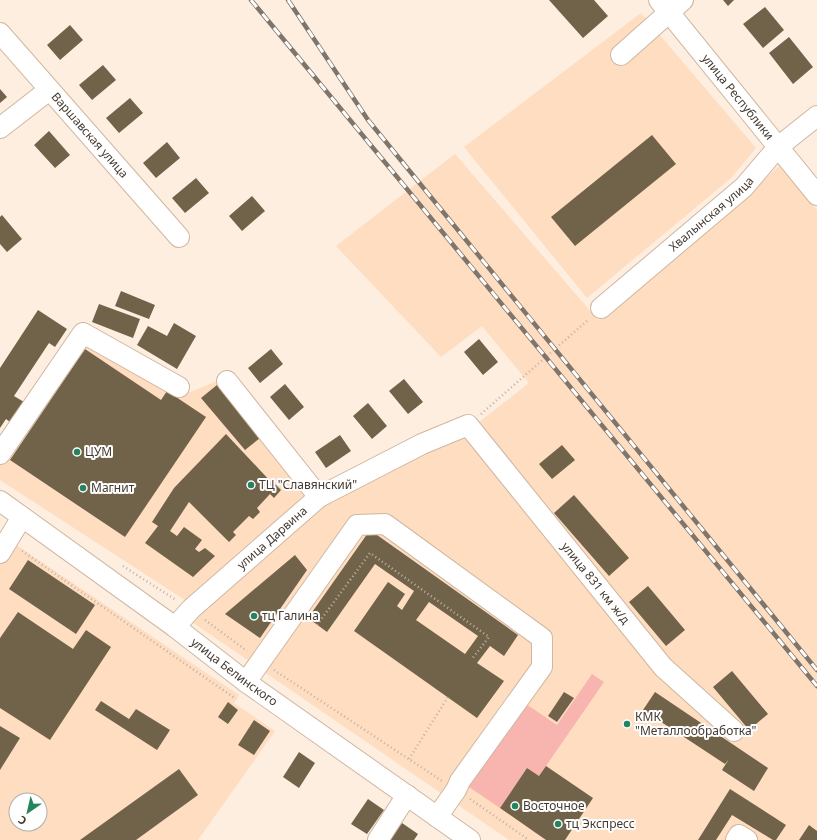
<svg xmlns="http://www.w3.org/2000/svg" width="817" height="840" viewBox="0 0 817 840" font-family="'Noto Sans',sans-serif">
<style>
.built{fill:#feddc1;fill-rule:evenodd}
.green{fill:#f8b4af}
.building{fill:#71634a;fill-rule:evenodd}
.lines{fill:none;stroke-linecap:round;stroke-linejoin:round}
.minor-casing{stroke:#d0b7a0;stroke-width:22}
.path{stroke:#c0b2a6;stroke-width:2.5;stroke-dasharray:1 3;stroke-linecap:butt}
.minor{stroke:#fff;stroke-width:20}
.rail-casing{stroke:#80756a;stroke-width:4.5}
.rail{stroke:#fefefe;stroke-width:3;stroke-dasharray:9;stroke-linecap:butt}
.poi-dot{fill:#24845d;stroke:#fefefe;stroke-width:1.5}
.labels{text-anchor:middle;stroke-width:4;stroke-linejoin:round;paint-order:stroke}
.street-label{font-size:12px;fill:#443a31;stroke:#fefefe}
.poi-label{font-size:12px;fill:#443a31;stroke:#fefefe;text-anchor:start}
</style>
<rect width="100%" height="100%" fill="#fdeee0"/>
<!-- built -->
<path class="built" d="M641 13 756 148 731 178 587 298 464 147Z
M455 154 598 320 748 195 781 164 817 210V840H509L189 620 326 504 478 423 529 383 482 326 441 357 336 246Z
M85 342 183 395 217 381 309 493 191 604 0 480V464Z
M0 534 239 695 234 703 275 731 198 840H0ZM16 800H40V824H16Z"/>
<!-- green -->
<path class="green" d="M592 674 604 682 539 776 527 768 500 808 469 787 526 704 557 725Z"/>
<!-- building -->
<path class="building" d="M549 0H594L608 16 583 38Z
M723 0H734L728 6Z
M765 7 784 30 763 48 743 24Z
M70 25 83 40 60 60 47 45Z
M789 37 813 67 793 84 769 53Z
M103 65 116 80 92 100 79 85Z
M0 89 7 97 0 103Z
M130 98 143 113 119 133 106 118Z
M49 131 70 155 55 168 34 145Z
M652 135 676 164 575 246 551 217Z
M167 142 180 158 156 178 143 163Z
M196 178 209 193 185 213 172 198Z
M252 196 265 211 242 231 229 216Z
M2 215 22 239 7 252 0 244V217Z
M121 291 155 305 149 319 115 306Z
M99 304 140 319 133 338 92 322Z
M38 310 67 329 55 347 49 343 14 396 24 402 10 422 6 419 0 428V368Z
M174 323 196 336 177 369 137 345 148 326 167 336Z
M479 339 498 362 483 375 464 352Z
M85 349 161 400 167 391 206 417 125 537 10 460Z
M271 349 283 364 260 383 248 368Z
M404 379 423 402 408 414 389 391Z
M285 384 304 407 289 420 270 397Z
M217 385 260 438 245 450 201 398Z
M368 403 387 426 372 439 353 416Z
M226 434 272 483 273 482 281 490 274 498 270 494 257 508 260 512 253 519 249 516 233 532 236 535 229 542 189 502 170 531 177 536 184 527 202 540 195 549 199 552 205 548 215 556 193 577 145 543 158 526 152 522 174 488Z
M340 435 351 451 326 468 315 452Z
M562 445 575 460 552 479 539 464Z
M574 495 629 558 609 576 554 513Z
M370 530 518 635 504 656 490 646 477 663 504 681 477 718 354 631 388 582 405 594 397 606 402 610 414 591 375 564 327 632 308 618ZM429 602 478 636 465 654 416 620Z
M295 555 307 570 260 638 225 614Z
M28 560 95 605 76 634 9 589Z
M648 586 685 630 666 646 629 602Z
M18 612 73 649 86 630 111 647 50 740 0 708V638Z
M732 671 768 714 749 730 713 687Z
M564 692 574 698 557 722 548 716Z
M655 692 768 768 754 791 722 770 729 759 725 764 643 710Z
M101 701 129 719 136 709 170 730 157 750 95 710Z
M228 702 238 710 228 724 218 717Z
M254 720 270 731 254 755 238 745Z
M0 726 20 738 0 770Z
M299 752 315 763 299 788 283 777Z
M546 766 593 798 565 840H546L500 808 527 768 539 776Z
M179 769 198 795 136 840H80Z
M730 789 786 825 776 840H773L732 815 716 840H698Z
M368 799 384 810 367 834 351 824Z
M402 823 418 834 414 840H390Z
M809 825 817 831V840H799Z"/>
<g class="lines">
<!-- minor casing -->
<g class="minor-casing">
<g id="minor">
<path id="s1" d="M659 0 817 195"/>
<path id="s2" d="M0 33 179 237"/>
<path d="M621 55 683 0"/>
<path d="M0 128 49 90"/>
<path id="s3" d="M601 308 744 187 778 147 817 116"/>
<path d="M227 381 319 497"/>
<path d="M0 454 83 333 179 387"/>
<path id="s4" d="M0 501 175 627 246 682 470 840"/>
<path d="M0 553 22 517"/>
<path id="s5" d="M175 627 191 609 319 497 422 444 468 425 663 667 734 731"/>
<path d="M246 682 357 525 385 524 542 638V667L460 781 456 790 437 817"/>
<path d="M378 840 407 795"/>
<path d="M736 840 739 835 747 840"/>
</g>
</g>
<!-- path -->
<path class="path" d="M481 414 588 320
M22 551 236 699
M123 566 176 600
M205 620 247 651
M317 625 370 553 489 637 472 659
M274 670 442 781
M409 759 448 697
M470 799 529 840"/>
<!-- minor -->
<use href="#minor" class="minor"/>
<!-- rail casing -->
<g class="rail-casing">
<path id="rail" d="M251 0 817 686
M288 0 368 120 817 670"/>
</g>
<!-- rail -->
<use href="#rail" class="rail"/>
</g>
<!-- markers -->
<g class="poi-dot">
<circle cx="77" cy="452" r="4"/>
<circle cx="251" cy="485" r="4"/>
<circle cx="83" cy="488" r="4"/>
<circle cx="254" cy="616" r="4"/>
<circle cx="627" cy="724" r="4"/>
<circle cx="515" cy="806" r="4"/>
<circle cx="558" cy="824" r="4"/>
</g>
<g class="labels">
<!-- street labels -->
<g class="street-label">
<text dy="4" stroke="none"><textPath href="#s1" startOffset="125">улица Республики</textPath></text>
<text dy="4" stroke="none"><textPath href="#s2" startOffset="136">Варшавская улица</textPath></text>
<text dy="4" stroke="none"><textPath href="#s3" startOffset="145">Хвалынская улица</textPath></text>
<text dy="4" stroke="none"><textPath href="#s5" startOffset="132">улица Дарвина</textPath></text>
<text dy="4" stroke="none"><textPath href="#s5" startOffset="563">улица 831 км ж/д</textPath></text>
<text dy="4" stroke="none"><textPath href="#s4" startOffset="290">улица Белинского</textPath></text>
</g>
<!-- poi labels -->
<g class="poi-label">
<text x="85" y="456">ЦУМ</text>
<text x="259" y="489">ТЦ "Славянский"</text>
<text x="91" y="492">Магнит</text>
<text x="262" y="620">тц Галина</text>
<text x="635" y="721">КМК<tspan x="635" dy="14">"Металлообработка"</tspan></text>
<text x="523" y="810">Восточное</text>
<text x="566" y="828">тц Экспресс</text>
</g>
</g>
<!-- north arrow -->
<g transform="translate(28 812) rotate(214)"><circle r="19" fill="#fefefe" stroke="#b4b0ac"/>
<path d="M0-3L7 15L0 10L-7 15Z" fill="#24845d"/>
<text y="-6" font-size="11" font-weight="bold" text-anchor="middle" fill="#443a31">С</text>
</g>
</svg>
